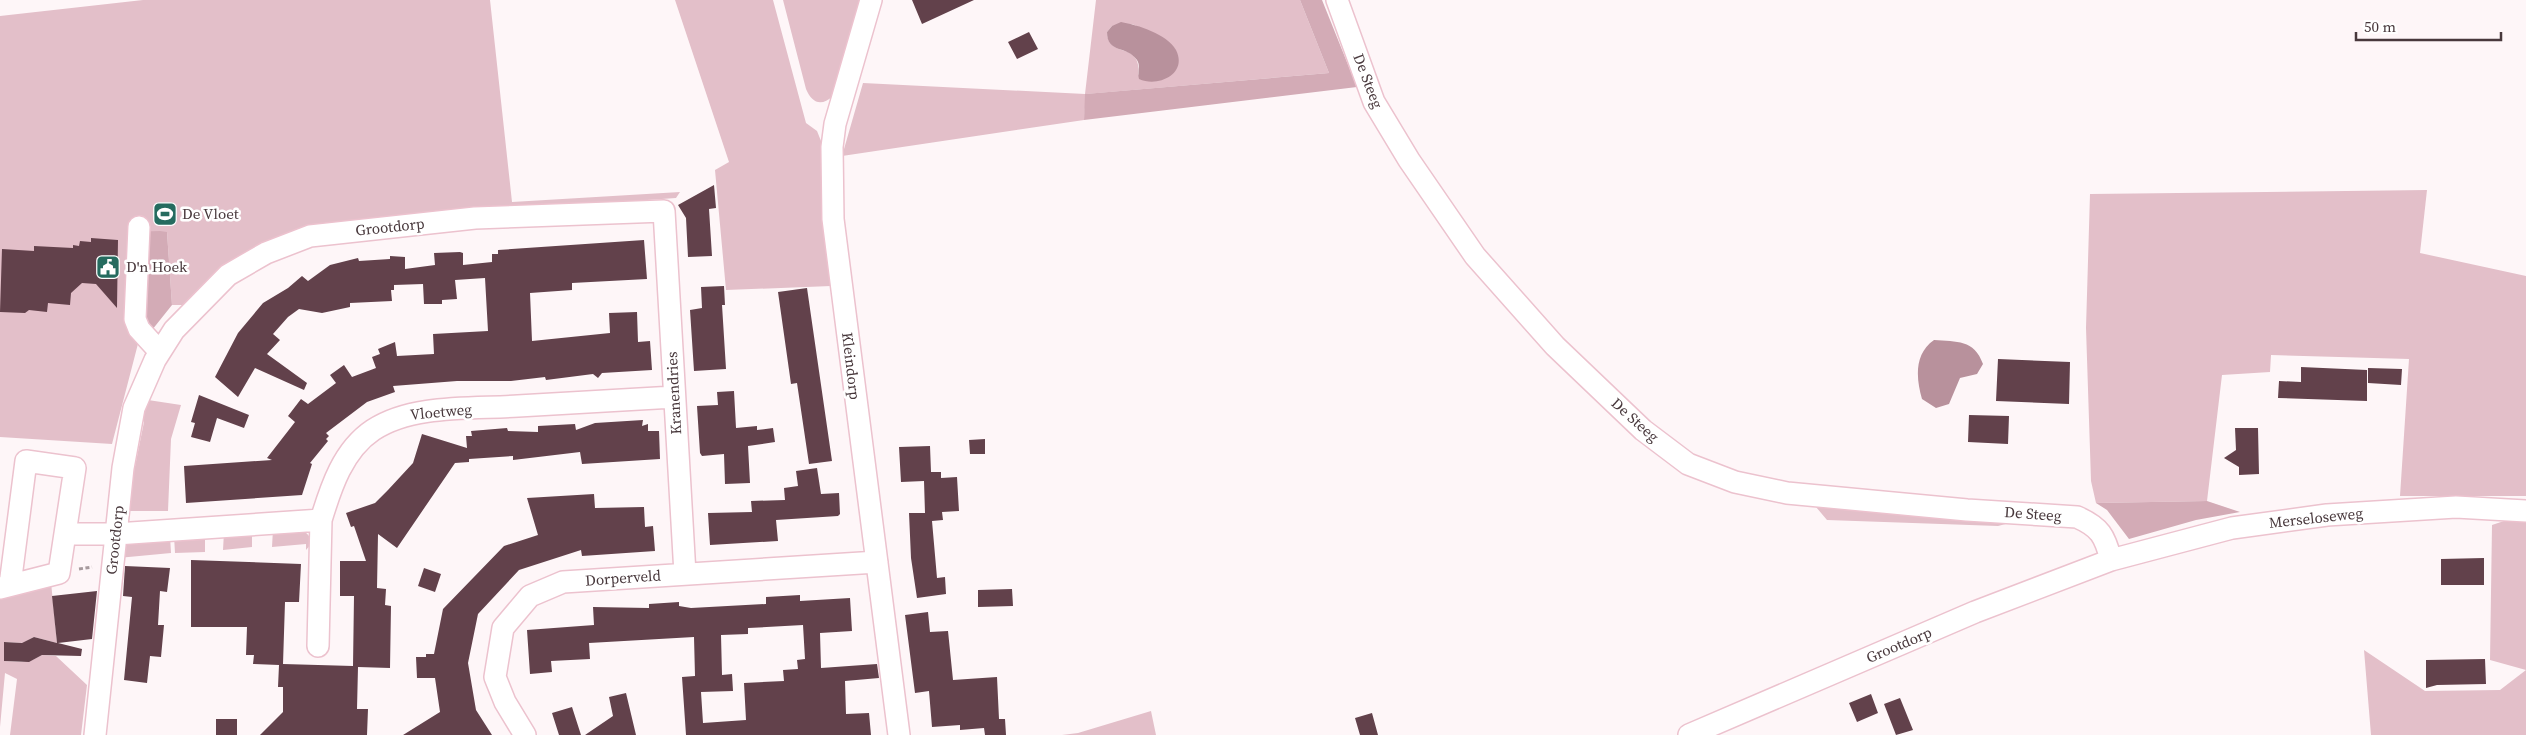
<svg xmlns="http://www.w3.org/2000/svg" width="2526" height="735" viewBox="0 0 2526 735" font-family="'Source Serif 4',serif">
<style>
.green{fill:#e3bfc9;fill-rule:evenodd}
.forest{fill:#d3abb6}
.water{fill:#b8919c}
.building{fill:#62414b;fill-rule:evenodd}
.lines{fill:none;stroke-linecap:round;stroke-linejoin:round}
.minor-casing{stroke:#ecc2ce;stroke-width:24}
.path{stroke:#a69a9d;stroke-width:3;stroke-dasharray:4 2.5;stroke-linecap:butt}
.minor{stroke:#fff;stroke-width:21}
.labels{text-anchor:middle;stroke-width:5;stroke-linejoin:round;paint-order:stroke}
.street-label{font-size:15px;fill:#48383c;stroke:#fff}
.poi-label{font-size:15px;fill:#48383c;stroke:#fff;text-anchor:start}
</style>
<rect width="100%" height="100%" fill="#fef6f8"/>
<!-- green -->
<path class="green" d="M143 0H490L512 202 680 192 676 198 350 221 188 305H172L167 232 112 444 0 437V16Z
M675 0H773L806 123 817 131 823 146 821 186 831 286 726 290 715 170 729 162Z
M783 0H861L833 96C821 107 812 103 806 89Z
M1096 0H1300L1329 73 1086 94 1084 120 842 156 863 83 1085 94ZM1132 24 1161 37 1175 49 1138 75C1143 41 1107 59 1107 32L1112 26Z
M2427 190 2420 253 2526 276V496H2400L2409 359 2271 355 2270 372 2222 375 2207 501 2096 503 2091 481 2086 328 2090 194Z
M148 400 181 405 171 439 168 511H126L144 422 141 418Z
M1816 507 2013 522 1998 526 1827 520Z
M2507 520 2526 522V735H2371L2364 650 2425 691 2500 690 2526 670 2490 660 2492 525Z
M298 528C306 532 311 535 311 544L306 550V544L272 547 273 529Z
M252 530V547L223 550 224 532Z
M205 533V552L175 553 174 536Z
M170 536 171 553 118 558 120 545Z
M51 582 57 643 34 637 23 643 4 642V661L22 662 32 660 42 655 56 656 87 685 81 735H10L17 679 5 673 0 727V594Z
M1151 711 1156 735H1062L1078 733Z"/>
<!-- forest -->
<path class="forest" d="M1300 0H1322L1357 87 1084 120 1085 94 1329 73Z
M160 231 167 232 172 305 148 335 131 232Z
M2207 501 2240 512 2196 520 2129 539 2107 510 2096 503Z"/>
<!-- water -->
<path class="water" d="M1121 22C1138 25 1167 34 1176 50 1188 74 1158 88 1139 79 1137 72 1141 66 1137 60 1127 45 1107 54 1107 32L1112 26Z
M1934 340C1957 342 1974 339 1983 364L1977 374 1960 378 1949 404 1936 408 1922 399C1916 378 1914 354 1934 340Z"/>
<!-- building -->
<path class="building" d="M912 0H974L922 24Z
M1029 32 1038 49 1017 59 1008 42Z
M714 185 716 208 709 209 712 256 688 257 686 218 678 205Z
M91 238 118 240 117 308 96 284 82 283 71 293 70 305 48 303 47 312 29 310 25 313 0 312 2 249 34 251V246L73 248V245L79 246 80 241 91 242Z
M644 240 647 279 572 283V290L530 293 532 341 610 333 609 313 637 312 638 342 650 341 652 370 602 373 598 378 593 374 546 380 545 377 511 381H457L393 386 395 392 367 402 326 433 329 436 326 439 328 441 310 463 312 464 302 495 186 503 184 466 272 460 267 458 295 422 288 416 301 399 308 404 336 383 330 375 344 365 352 377 376 368 372 357 380 354 378 349 395 342 397 356 434 354 433 334 488 331 485 278 455 280 457 299 442 300V304H424L423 284 394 285V290H391L392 301 350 303V307L322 313 299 309 288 317 273 334 280 340 267 354 307 383 304 390 255 368 238 397 215 377 238 333 263 303 288 288 302 276 308 281 330 265 358 258 359 261 390 259V256L405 257V269L435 265 434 253 460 252 463 253V265L492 262V254H498V250Z
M724 286 725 305H722L726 369 694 371 690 310 702 308 701 287Z
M807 288 832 461 809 464 797 383 791 384 778 292Z
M1998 359 2070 362 2069 404 1996 401Z
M2301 367 2367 370V401L2278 398 2279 381 2301 382Z
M2368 368 2402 369 2401 385 2368 383Z
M734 391 736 428 757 426V430L773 428 775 442 748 446 750 483 725 484 724 454 702 456 700 453 697 406 718 405 717 392Z
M199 395 249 415 244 428 217 418 210 442 191 437 195 423 191 422Z
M1969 415 2009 416 2008 444 1968 442Z
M643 420 642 426 648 424V431H659L660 459 582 464 580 452 513 460V456L469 459V462L455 463 397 548 378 534 377 588 386 589 385 605 391 606 390 668 358 667 357 709H368L367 735H260L283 712V687H278L279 665 253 664 254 655H246L247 627H191V560L301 564 299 602H285L283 664 353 666 354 596H340V561H366L354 526 351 527 346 513 375 503 388 490 413 463 422 434 467 448 466 436H472L471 431 507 428 508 431 538 432V426L575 424 576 430 595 423Z
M2235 428H2258L2259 474 2239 475V467L2224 458 2236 450Z
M985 439V454H970L969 440Z
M930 446 931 472H941V478L957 477 959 511 942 512 943 520 932 521 937 578 945 577 946 594 917 598 911 558 909 513H925L924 481 901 482 899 447Z
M817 468 821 494 839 493 840 514 838 516 776 520 778 541 710 545 708 513 752 512 751 501 785 500 784 488 798 486 796 471Z
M594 494 595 508 644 507 645 527 653 526 655 551 582 556 581 550 519 570 478 614 468 663 476 710 492 735H403L440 712 435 678H417L416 657H426V654H434L443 609 504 546 538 535 527 498Z
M2484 558V585H2441V559Z
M125 566 170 568 167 592 160 591 158 625H164L161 657 150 656 147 683 124 680 132 597 123 596Z
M424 568 441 574 435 592 418 586Z
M1012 589 1013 606 978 607V590Z
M97 591 92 639 58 643 82 649 81 656 42 655 29 662 4 661V642L22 643 34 637 57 643 52 596Z
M800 595V601L850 598 852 631 820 633 821 668 877 664 879 678 845 681 846 714 869 713 871 735H686L682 677 695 676 694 637 589 643 590 659 551 661 552 672 530 674 527 630 594 625 593 607 649 608V604L679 602V606L691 608 766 604V597ZM803 625 805 659 797 660 798 669 783 670 784 681 744 683 746 720 703 723 701 692 733 691 732 674 722 675 721 635 748 634V628Z
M928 612 930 632 948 631 953 680 997 677 999 719H1005L1006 735H985L984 728 960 730V725L932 727 929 691 915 693 905 615Z
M2485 659 2486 684 2437 685 2426 688V660Z
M626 693 636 735H585L613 716 609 697Z
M1871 694 1878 713 1857 722 1849 703Z
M1900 698 1913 730 1896 735 1884 704Z
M572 707 581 735H559L552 713Z
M1372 713 1378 735H1360L1355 718Z
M216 719H237V735H216Z"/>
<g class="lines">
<!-- minor casing -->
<g class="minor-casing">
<path id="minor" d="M871 0 835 124 832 147 833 219 899 735
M1337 0 1374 102 1409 160 1475 256 1555 346 1643 430 1688 464 1735 482 1787 493 1967 510 2077 517C2100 527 2105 536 2111 560
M139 227 135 319 139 329 160 352
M65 534H116L321 520C331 487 343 450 373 430 412 404 473 409 518 406 570 403 622 400 674 397
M0 588 59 573 75 468 26 461 10 585
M318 646 321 520
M95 735 123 468 134 408 155 360 174 330 228 275 266 253 310 236 475 218 664 211 685 574
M525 735 505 702 495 677 503 628 530 596 563 582 877 562
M1689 735 1975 612 2111 560 2232 528 2327 515 2456 507 2526 511"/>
</g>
<!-- path -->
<path class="path" d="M79 569 92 567"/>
<!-- minor -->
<use href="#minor" class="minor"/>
</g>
<!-- icons -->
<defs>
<g id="stadium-square" transform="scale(1.25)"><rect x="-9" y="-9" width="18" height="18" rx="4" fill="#256b5f" stroke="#fff"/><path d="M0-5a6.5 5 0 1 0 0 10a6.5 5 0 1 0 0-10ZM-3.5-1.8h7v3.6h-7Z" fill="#fff"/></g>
<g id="civic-square" transform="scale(1.25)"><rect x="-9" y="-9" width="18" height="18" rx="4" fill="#256b5f" stroke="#fff"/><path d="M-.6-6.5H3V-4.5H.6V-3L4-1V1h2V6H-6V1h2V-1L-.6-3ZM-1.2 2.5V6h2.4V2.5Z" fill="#fff"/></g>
</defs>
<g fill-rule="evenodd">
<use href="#stadium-square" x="165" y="214"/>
<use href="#civic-square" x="108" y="267"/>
</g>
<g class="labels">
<!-- street labels -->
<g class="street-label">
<text transform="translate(1368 81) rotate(69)" y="5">De Steeg</text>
<text transform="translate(390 227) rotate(-6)" y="5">Grootdorp</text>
<text transform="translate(851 366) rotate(83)" y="5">Kleindorp</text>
<text transform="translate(674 393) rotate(-93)" y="5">Kranendries</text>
<text transform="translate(441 412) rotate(-5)" y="5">Vloetweg</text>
<text transform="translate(1635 420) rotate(42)" y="5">De Steeg</text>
<text transform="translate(2033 514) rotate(4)" y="5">De Steeg</text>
<text transform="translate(2316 518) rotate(-6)" y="5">Merseloseweg</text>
<text transform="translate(115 540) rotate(-84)" y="5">Grootdorp</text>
<text transform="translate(623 578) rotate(-4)" y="5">Dorperveld</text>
<text transform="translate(1899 645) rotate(-23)" y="5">Grootdorp</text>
</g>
<!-- poi labels -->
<g class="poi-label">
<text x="182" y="219">De Vloet</text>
<text x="126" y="272">D'n Hoek</text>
</g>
</g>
<!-- scale -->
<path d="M2356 32v8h145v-8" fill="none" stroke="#48383c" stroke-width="2.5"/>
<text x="2364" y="32" font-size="15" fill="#48383c" stroke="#ffffff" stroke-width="4" paint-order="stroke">50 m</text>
</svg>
